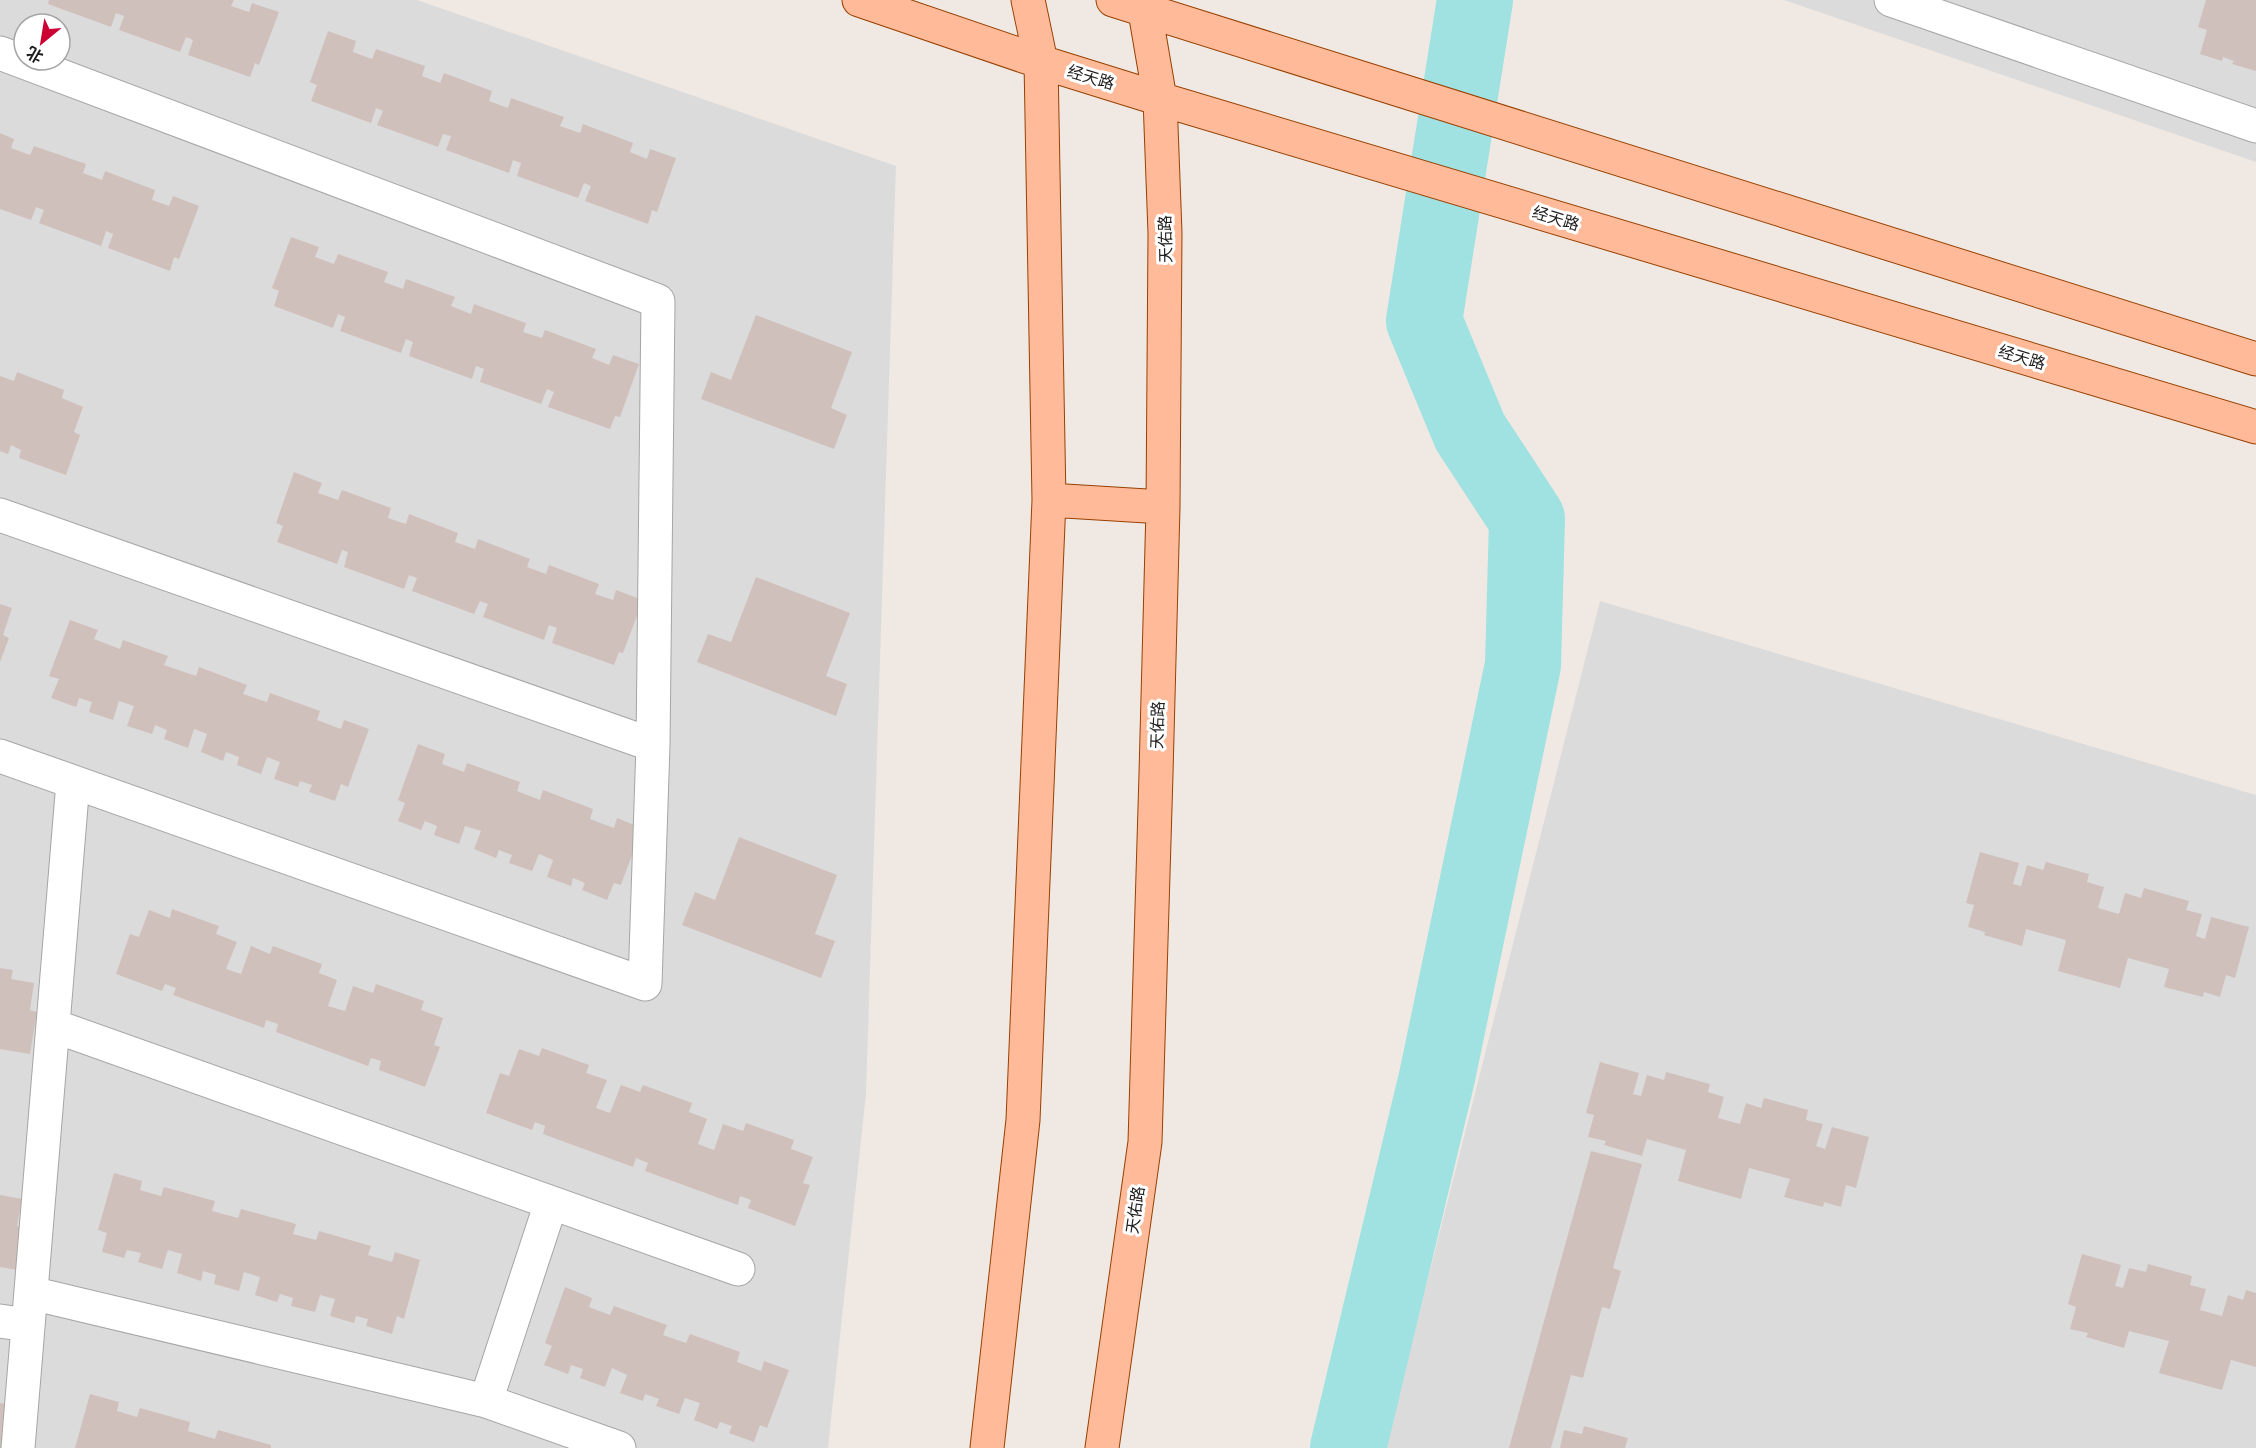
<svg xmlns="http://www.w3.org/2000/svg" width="2256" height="1448" viewBox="0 0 2256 1448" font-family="'Fira Sans','Noto Sans SC',sans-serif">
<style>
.residential{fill:#dcdbdb;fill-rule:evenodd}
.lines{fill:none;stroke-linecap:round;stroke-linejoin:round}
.river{stroke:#9fe2e1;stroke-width:76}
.building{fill:#d0c0bc}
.minor-casing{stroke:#a5a5a5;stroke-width:35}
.major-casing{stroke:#984000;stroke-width:35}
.minor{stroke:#fff;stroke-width:33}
.major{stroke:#ffba99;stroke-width:33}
.labels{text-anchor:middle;stroke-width:6;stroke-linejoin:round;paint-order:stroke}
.street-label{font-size:16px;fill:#1e1e1e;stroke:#fff}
</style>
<rect width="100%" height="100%" fill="#f0e9e3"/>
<!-- residential -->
<path class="residential" d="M0 0H417L896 166 866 1094 828 1448H0ZM24 24H60V60H24Z
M1784 0H2256V162Z
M1600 601 2256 795V1448H1385Z"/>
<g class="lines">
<!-- river -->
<path class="river" d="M1348 1448 1437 1077 1523 665 1527 519 1470 432 1424 321 1475 0"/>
</g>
<!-- building -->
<path class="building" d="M49 0H234L231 6 249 12 252 3 279 12 259 65 255 63 250 77 188 55 193 40 186 37 180 52 119 30 124 16 116 13 111 27 48 4Z
M2206 0H2256V71L2232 64 2234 61 2223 57 2222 61 2200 54 2207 30 2198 27Z
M328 31 356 41 353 52 372 59 376 49 425 66 422 76 440 83 444 73 492 91 489 101 508 108 511 98 564 117 560 126 580 133 583 124 633 143 630 152 647 159 650 149 676 158 657 212 652 210 648 224 585 201 591 186 584 183 578 198 517 176 521 163 513 160 509 173 446 150 451 136 443 134 438 147 377 125 383 111 376 108 371 123 311 101 317 85 310 82Z
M0 133 14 139 11 148 30 155 34 146 86 164 83 173 102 180 105 171 155 190 152 200 169 206 173 196 199 206 179 259 174 257 170 271 108 248 113 234 106 231 101 246 39 223 44 210 36 207 31 220 0 209Z
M291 237 319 247 315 257 334 264 338 254 388 272 384 282 403 289 406 279 455 297 451 306 471 314 474 304 526 323 523 332 542 338 545 330 596 349 592 358 609 365 613 355 639 364 620 417 615 416 610 429 548 407 554 392 547 389 541 404 480 382 484 369 476 366 472 379 409 356 413 342 406 339 401 353 340 331 345 317 338 314 333 328 274 306 279 291 272 288Z
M756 315 852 352 831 408 847 415 834 449 701 399 711 372 731 380Z
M17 372 64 390 62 398 83 407 74 432 80 435 66 475 19 458 21 450 11 445 8 454 0 451V376L14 381Z
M294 472 322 483 318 493 338 500 342 490 391 508 388 518 406 524 409 514 458 533 455 542 475 549 478 539 530 559 527 567 546 574 549 565 599 584 595 594 613 600 616 590 643 600 623 653 619 652 614 665 552 643 557 628 549 625 544 640 483 617 488 604 480 601 474 614 412 591 417 578 409 575 404 589 344 567 348 552 342 550 337 564 277 542 283 526 276 523Z
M756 577 850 613 826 676 847 684 836 716 697 662 708 634 731 642Z
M0 604 12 608 3 635 9 638 0 662Z
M70 620 98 630 94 639 120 649 123 640 168 656 164 665 196 676 199 667 247 685 243 694 267 702 270 693 320 711 317 720 341 729 344 720 369 729 348 787 341 784 335 801 309 792 312 785 300 781 298 787 274 779 280 762 267 757 261 774 237 765 239 757 226 752 223 761 201 752 207 734 194 729 188 748 164 739 167 730 155 725 152 734 127 726 134 706 119 701 113 720 89 712 92 702 79 698 76 707 51 698 59 679 49 676Z
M418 744 445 754 442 764 464 772 467 763 520 782 517 791 540 800 543 790 593 809 590 819 614 828 617 818 642 828 621 885 614 883 607 900 582 890 585 883 573 878 571 886 547 877 553 860 539 854 532 871 509 863 512 855 499 850 496 858 474 849 481 831 465 826 459 844 434 835 437 826 425 821 421 830 398 821 405 803 398 800Z
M739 837 837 875 815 934 835 941 821 978 682 925 695 892 715 900Z
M1980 852 2019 863 2013 884 2021 886 2027 865 2043 870 2046 862 2089 874 2087 882 2104 887 2098 908 2119 914 2125 893 2141 898 2144 888 2189 901 2186 910 2202 914 2196 936 2205 939 2211 917 2249 927 2235 978 2226 975 2220 997 2204 992 2203 997 2164 987 2169 969 2128 958 2120 988 2058 971 2066 940 2026 929 2022 946 1984 935 1985 932 1968 927 1974 905 1966 903Z
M172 909 219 926 216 934 237 942 226 969 241 974 251 946 270 954 273 946 322 964 319 973 337 980 328 1006 345 1011 353 986 373 993 376 984 424 1001 421 1010 443 1018 434 1045 440 1047 425 1087 379 1070 381 1061 371 1058 368 1066 276 1032 278 1024 266 1020 264 1028 173 995 176 988 165 984 162 991 116 974 130 934 139 937 149 910 170 918Z
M0 968 13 970 11 979 34 983 30 1010 37 1012 30 1054 0 1049Z
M542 1048 589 1065 586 1073 607 1080 596 1108 610 1113 621 1085 640 1092 643 1085 692 1103 689 1112 707 1119 698 1144 714 1150 723 1124 743 1131 746 1123 794 1140 791 1149 813 1157 803 1183 810 1185 795 1226 748 1208 751 1200 740 1196 738 1205 645 1171 648 1163 636 1158 633 1167 543 1134 545 1126 535 1122 532 1130 486 1113 500 1073 509 1076 519 1049 539 1056Z
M1600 1062 1639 1073 1633 1094 1641 1096 1647 1075 1664 1080 1666 1072 1710 1084 1708 1092 1724 1097 1718 1118 1740 1124 1746 1103 1761 1108 1764 1098 1808 1110 1806 1120 1823 1124 1816 1146 1825 1149 1832 1127 1869 1137 1856 1188 1846 1185 1841 1207 1824 1202 1823 1207 1784 1197 1790 1179 1749 1168 1741 1199 1678 1181 1686 1150 1647 1139 1642 1156 1604 1145 1606 1141 1588 1137 1594 1115 1586 1113Z
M1591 1151 1642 1164 1613 1268 1621 1271 1610 1309 1602 1307 1583 1378 1571 1375 1551 1448H1509Z
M114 1173 142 1181 140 1190 161 1196 164 1187 215 1201 212 1211 238 1218 241 1209 296 1224 293 1234 316 1240 319 1231 371 1246 368 1255 392 1262 395 1252 420 1260 404 1319 397 1316 392 1334 366 1326 368 1319 356 1316 354 1323 330 1316 335 1299 320 1295 315 1312 291 1306 293 1298 280 1294 277 1302 255 1295 260 1277 244 1272 239 1291 214 1284 216 1275 203 1271 201 1281 177 1273 182 1254 168 1250 162 1269 138 1262 141 1253 127 1250 124 1258 102 1252 107 1233 98 1230Z
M0 1195 22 1199 17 1226 24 1228 17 1270 0 1267Z
M2082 1254 2121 1265 2115 1286 2123 1288 2129 1268 2146 1272 2148 1264 2192 1276 2190 1285 2206 1289 2200 1310 2222 1316 2228 1295 2243 1300 2246 1290 2256 1293V1367L2231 1360 2222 1390 2159 1373 2169 1341 2129 1331 2124 1348 2086 1337 2088 1333 2070 1329 2076 1307 2068 1304Z
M565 1287 592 1298 589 1307 610 1315 614 1306 667 1325 663 1335 686 1343 690 1334 740 1352 737 1362 761 1371 764 1361 789 1370 767 1428 760 1425 754 1442 729 1433 732 1426 720 1422 717 1429 694 1420 700 1403 685 1398 679 1414 656 1406 659 1399 645 1394 643 1401 620 1393 627 1375 612 1368 605 1387 580 1378 583 1369 571 1365 568 1374 544 1365 552 1346 545 1343Z
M90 1394 119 1402 117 1411 137 1417 140 1408 190 1422 188 1431 215 1439 218 1430 271 1445V1448H75Z
M0 1403 9 1404 2 1448H0Z
M1584 1426 1628 1438 1625 1448H1560L1564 1430 1582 1434Z"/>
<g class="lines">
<!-- minor casing -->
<g class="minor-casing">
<path id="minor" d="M1891 0 2256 126
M0 53 658 301 653 745 645 984 0 756
M0 515 653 745
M54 1026 738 1269
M31 1293 486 1401 619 1448
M0 1321 28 1325
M486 1401 551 1203
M18 1448 73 782"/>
</g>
<!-- major casing -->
<g class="major-casing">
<path id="major" d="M859 0 1041 62 1160 99 2256 427
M1113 0 2256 359
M1049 500 1163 507
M987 1448 1023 1120 1049 500 1041 62 1028 0
M1102 1448 1145 1142 1156 774 1163 507 1165 233 1160 99 1143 0"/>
</g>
<!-- minor -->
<use href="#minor" class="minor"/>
<!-- major -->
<use href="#major" class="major"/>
</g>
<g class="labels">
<!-- street labels -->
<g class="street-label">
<text transform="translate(1091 77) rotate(17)" y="6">经天路</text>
<text transform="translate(1556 218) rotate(17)" y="6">经天路</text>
<text transform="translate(1165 239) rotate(-91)" y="6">天佑路</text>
<text transform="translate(2022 357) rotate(17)" y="6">经天路</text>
<text transform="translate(1157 725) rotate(-88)" y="6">天佑路</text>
<text transform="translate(1135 1210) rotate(-82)" y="6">天佑路</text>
</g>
</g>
<!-- north arrow -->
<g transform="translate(42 42) rotate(210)"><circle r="28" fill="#ffffff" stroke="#a5a5a5" stroke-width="1.5"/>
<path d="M0-4.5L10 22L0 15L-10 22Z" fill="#cc0032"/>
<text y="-9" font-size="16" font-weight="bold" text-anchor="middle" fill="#1e1e1e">北</text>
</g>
</svg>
